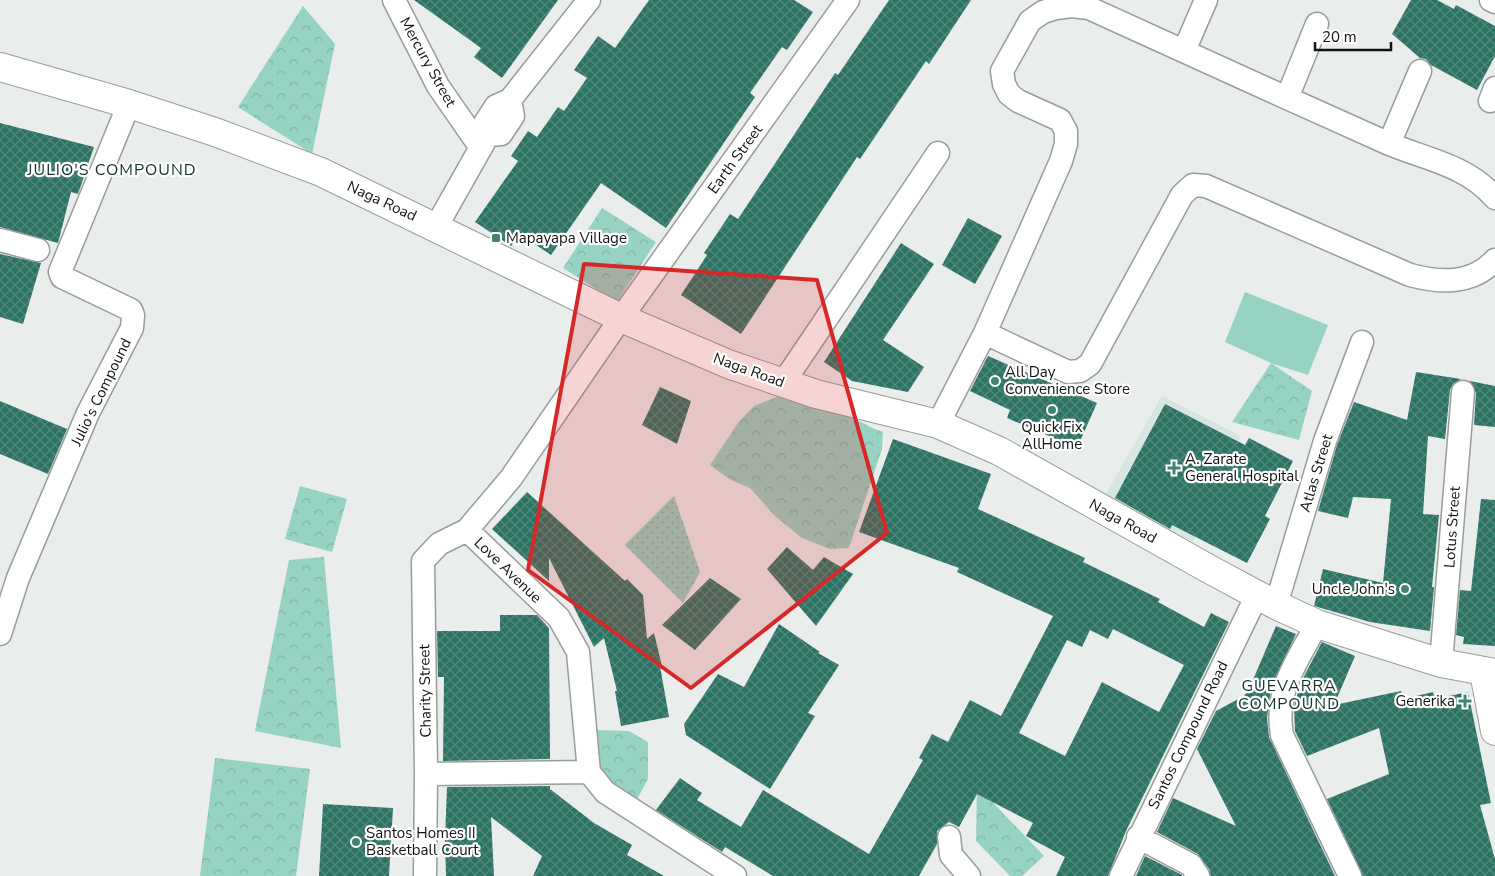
<svg xmlns="http://www.w3.org/2000/svg" width="1495" height="876" viewBox="0 0 1495 876" font-family="'Nunito Sans',sans-serif">
<style>
.built{fill:#d7e6e1}
.green{fill:url(#green-dots)}
.forest{fill:url(#forest-crowns)}
.pitch{fill:#97d3c2}
.building{fill:url(#building-cross-hatch);fill-rule:evenodd}
.lines{fill:none;stroke-linecap:round;stroke-linejoin:round}
.street-casing{stroke:#989d9b;stroke-width:25}
.secondary-casing{stroke:#989d9b;stroke-width:30}
.street{stroke:#fff;stroke-width:22}
.secondary{stroke:#fff;stroke-width:28}
.marked{fill:#d62828;fill-opacity:0.2;stroke:#d62828;stroke-width:4;stroke-linejoin:round}
.poi-dot{fill:#428474;stroke:#fff;stroke-width:2}
.labels{text-anchor:middle;stroke-width:4.5;stroke-linejoin:round;paint-order:stroke}
.street-label{font-size:15px;fill:#111212;stroke:#fff}
.poi-label{font-size:15px;fill:#111212;stroke:#fff;text-anchor:start}
.neighbourhood-label{font-size:16px;letter-spacing:1px;fill:#13332b;stroke:#fff}
</style>
<defs>
<pattern id="green-dots" width="8" height="8" patternUnits="userSpaceOnUse" patternTransform="scale(1.25)"><rect width="8" height="8" fill="#97d3c2"/><path d="M2 2h.1M6 6h.1" fill="none" stroke="#81b4a6" stroke-width="1.8" stroke-linecap="round"/></pattern>
<pattern id="forest-crowns" width="20" height="18" patternUnits="userSpaceOnUse" patternTransform="scale(1.25)"><rect width="20" height="18" fill="#97d3c2"/><path d="M2 6a3 3 0 1 1 6 0M12 15a3 3 0 1 1 6 0" fill="none" stroke="#81b4a6"/></pattern>
<pattern id="building-cross-hatch" width="8" height="8" patternUnits="userSpaceOnUse" patternTransform="scale(1.25)"><rect width="8" height="8" fill="#2b7363"/><path d="M0 0l8 8M0 8l8-8" fill="none" stroke="#55887c"/></pattern>
</defs>
<rect width="100%" height="100%" fill="#e9eeed"/>
<!-- built -->
<path class="built" d="M1162 396 1241 436 1193 542 1103 499Z"/>
<!-- green -->
<path class="green" d="M674 496 700 572 683 603 625 545Z"/>
<!-- forest -->
<path class="forest" d="M303 6 335 44 312 154 238 107Z
M602 208 656 242 617 302 563 268Z
M1271 363 1312 391 1299 440 1232 422Z
M784 394C805 405 818 407 840 413 855 418 868 427 883 432L882 449 849 548 830 549 802 538 775 516 750 488 731 480 710 465 738 423 754 406Z
M300 486 347 499 332 552 285 539Z
M324 557 341 748 255 731 289 560Z
M595 730 629 731 648 742V779L634 805 603 784 591 742Z
M215 758 310 769 296 876H200Z
M977 786 1044 856 1022 876H1010L976 841Z"/>
<!-- pitch -->
<path class="pitch" d="M1245 292 1328 325 1308 375 1271 363 1225 342Z"/>
<!-- building -->
<path class="building" d="M414 0H558L502 78 474 57 481 48Z
M649 0H794L813 12 787 50 782 47 750 93 755 97 666 228 601 183 551 255 520 234 511 246 475 222 518 161 511 156 528 131 537 137 558 107 564 111 587 78 574 70 598 36 615 48Z
M889 0H971L929 64 926 61 860 159 857 157 741 334 681 295 707 255 704 253 730 214 738 219 835 73 838 75Z
M1411 0H1437L1454 9 1456 5 1495 26V56L1477 90 1431 65 1426 59 1420 58 1392 34Z
M0 123 94 147 78 194 71 192 58 243 0 227Z
M968 218 1002 236 975 284 942 265Z
M901 243 934 264 883 340 924 367 908 392 852 381 824 362Z
M0 254 41 263 23 324 0 317Z
M988 356 1097 403 1077 448 1007 418 1010 410 970 391Z
M1416 372 1461 379 1453 384 1450 390 1445 439 1428 436 1423 514 1439 515 1432 587H1434L1430 631 1370 622 1314 606 1323 569 1383 583 1391 499 1353 497 1348 518 1318 511 1337 445 1354 402 1407 420Z
M1470 381 1495 386V427L1474 425 1476 393Z
M660 387 691 401 677 444 642 425Z
M0 401 67 429 48 474 0 454Z
M1165 404 1245 445 1249 438 1293 461 1265 516 1270 519 1247 563 1172 525 1170 529 1115 498Z
M893 439 991 474 978 509 1085 558 1083 562 1160 599 1158 602 1204 627 1211 613 1229 622 1126 831 1108 876H1056L1065 857 1026 836 1033 823 977 794 959 827 949 822 937 831V844L919 876H773L725 847 722 852 656 810 680 778 702 793 697 800 741 827 763 790 869 854 923 760 919 758 932 734 948 742 970 700 1001 716 1053 616 957 572 959 568 859 532ZM1113 629 1184 665 1159 712 1102 682 1065 756 1019 733 1067 640 1082 647 1090 630 1108 639Z
M527 492 625 581 627 579 643 595 647 639 654 633 662 666H660L669 717 621 726 615 691H617L604 638 594 647 549 558V581L492 529Z
M1481 499 1495 500V646L1463 644 1464 637 1456 635 1460 590 1471 591Z
M787 547 813 570 824 557 853 574 816 626 767 569Z
M710 578 741 599 695 650 662 625Z
M500 615H537L549 628 550 759 443 761 444 677H438L437 631H500Z
M779 624 820 652 818 653 839 665 808 713 815 716 770 789 686 735 684 724 718 674 744 687Z
M1276 626 1296 634 1271 687 1267 718 1269 737 1335 876H1211L1209 869 1198 854 1157 832 1173 798 1236 826 1197 749 1216 711 1244 696 1249 689Z
M1322 642 1355 656 1334 705 1401 691 1403 699 1433 692 1435 699 1468 692 1491 803 1480 805 1495 859V876H1363L1327 799 1389 774 1379 728 1307 756 1295 731 1294 706 1301 682Z
M550 786V789L594 823 632 845 627 855 664 876H533L542 856 491 817 494 876H446L445 839 447 787Z
M323 804 393 808 389 876H319Z
M1145 856 1182 875V876H1136Z"/>
<g class="lines">
<!-- street casing -->
<g class="street-casing">
<path id="street" d="M394 0 438 86 481 148
M1491 0 1495 2
M1184 51 1206 0
M1287 98 1317 24
M1490 101 1495 88
M488 135 501 134 513 116 510 100
M1389 144 1420 71
M436 227 488 135 485 123 496 106 510 100 589 0
M0 240 38 250
M985 333 1068 372 1080 371 1090 364 1182 195 1193 185 1206 186 1410 275C1440 283 1472 285 1495 260
M783 383 938 153
M938 424 985 333 1061 161 1066 144V131L1060 120 1018 101 1009 94 1004 84 1002 71 1030 21 1043 12 1056 8 1072 6 1089 8C1188 53 1286 98 1385 142 1423 159 1466 164 1495 198
M467 530 559 618 578 652 589 772 605 792 735 876
M1276 605 1325 441 1362 342
M1317 624C1297 662 1274 690 1282 735L1350 876
M0 634 18 578 88 413 132 328 133 315 131 310 62 277 60 272 129 104
M1441 663 1463 392
M426 774 589 772
M949 837 951 855 969 876
M1138 837 1191 865 1198 876
M425 876 426 774 423 561 439 544 467 530 511 478 621 318 848 0
M1121 876 1257 595"/>
</g>
<!-- secondary casing -->
<g class="secondary-casing">
<path id="secondary" d="M0 67 129 104 215 132 321 172 621 318 728 364 816 394 938 424 999 451 1209 569 1276 605 1317 624 1441 663 1495 673
M1484 672 1495 731"/>
</g>
<!-- street -->
<use href="#street" class="street"/>
<!-- secondary -->
<use href="#secondary" class="secondary"/>
</g>
<!-- marked area -->
<path class="marked" d="M584 264 817 280 887 533 691 688 528 570Z"/>
<!-- markers -->
<g class="poi-dot">
<rect x="491" y="233" width="10" height="10" rx="2.5"/>
<circle cx="995" cy="381" r="5"/>
<circle cx="1052" cy="410" r="5"/>
<path d="M1171.5 460.5h5v5h5v5h-5v5h-5v-5h-5v-5h5z"/>
<circle cx="1405" cy="589" r="5"/>
<path d="M1462.5 693.5h5v5h5v5h-5v5h-5v-5h-5v-5h5z"/>
<circle cx="356" cy="842" r="5"/>
</g>
<g class="labels">
<!-- street labels -->
<g class="street-label">
<text transform="translate(428 62) rotate(61)" y="5">Mercury Street</text>
<text transform="translate(735 159) rotate(-54)" y="5">Earth Street</text>
<text transform="translate(382 201) rotate(25)" y="5">Naga Road</text>
<text transform="translate(749 370) rotate(20)" y="5">Naga Road</text>
<text transform="translate(101 392) rotate(-64)" y="5">Julio's Compound</text>
<text transform="translate(1316 473) rotate(-73)" y="5">Atlas Street</text>
<text transform="translate(1123 521) rotate(29)" y="5">Naga Road</text>
<text transform="translate(1452 527) rotate(-86)" y="5">Lotus Street</text>
<text transform="translate(508 570) rotate(44)" y="5">Love Avenue</text>
<text transform="translate(425 691) rotate(-91)" y="5">Charity Street</text>
<text transform="translate(1188 735) rotate(-64)" y="5">Santos Compound Road</text>
</g>
<!-- poi labels -->
<g class="poi-label">
<text x="506" y="243">Mapayapa Village</text>
<text x="1005" y="377">All Day<tspan x="1005" dy="17">Convenience Store</tspan></text>
<text x="1052" y="432" text-anchor="middle">Quick Fix<tspan x="1052" dy="17">AllHome</tspan></text>
<text x="1185" y="464">A. Zarate<tspan x="1185" dy="17">General Hospital</tspan></text>
<text x="1395" y="594" text-anchor="end">Uncle John's</text>
<text x="1455" y="706" text-anchor="end">Generika</text>
<text x="366" y="838">Santos Homes II<tspan x="366" dy="17">Basketball Court</tspan></text>
</g>
<!-- neighbourhood labels -->
<g class="neighbourhood-label">
<text x="112" y="175">JULIO'S COMPOUND</text>
<text x="1289" y="691">GUEVARRA<tspan x="1289" dy="18">COMPOUND</tspan></text>
</g>
</g>
<!-- scale -->
<path d="M1315 42v8h76v-8" fill="none" stroke="#111212" stroke-width="2.5"/>
<text x="1322" y="42" font-size="15" fill="#111212" stroke="#ffffff" stroke-width="4" paint-order="stroke">20 m</text>
</svg>
